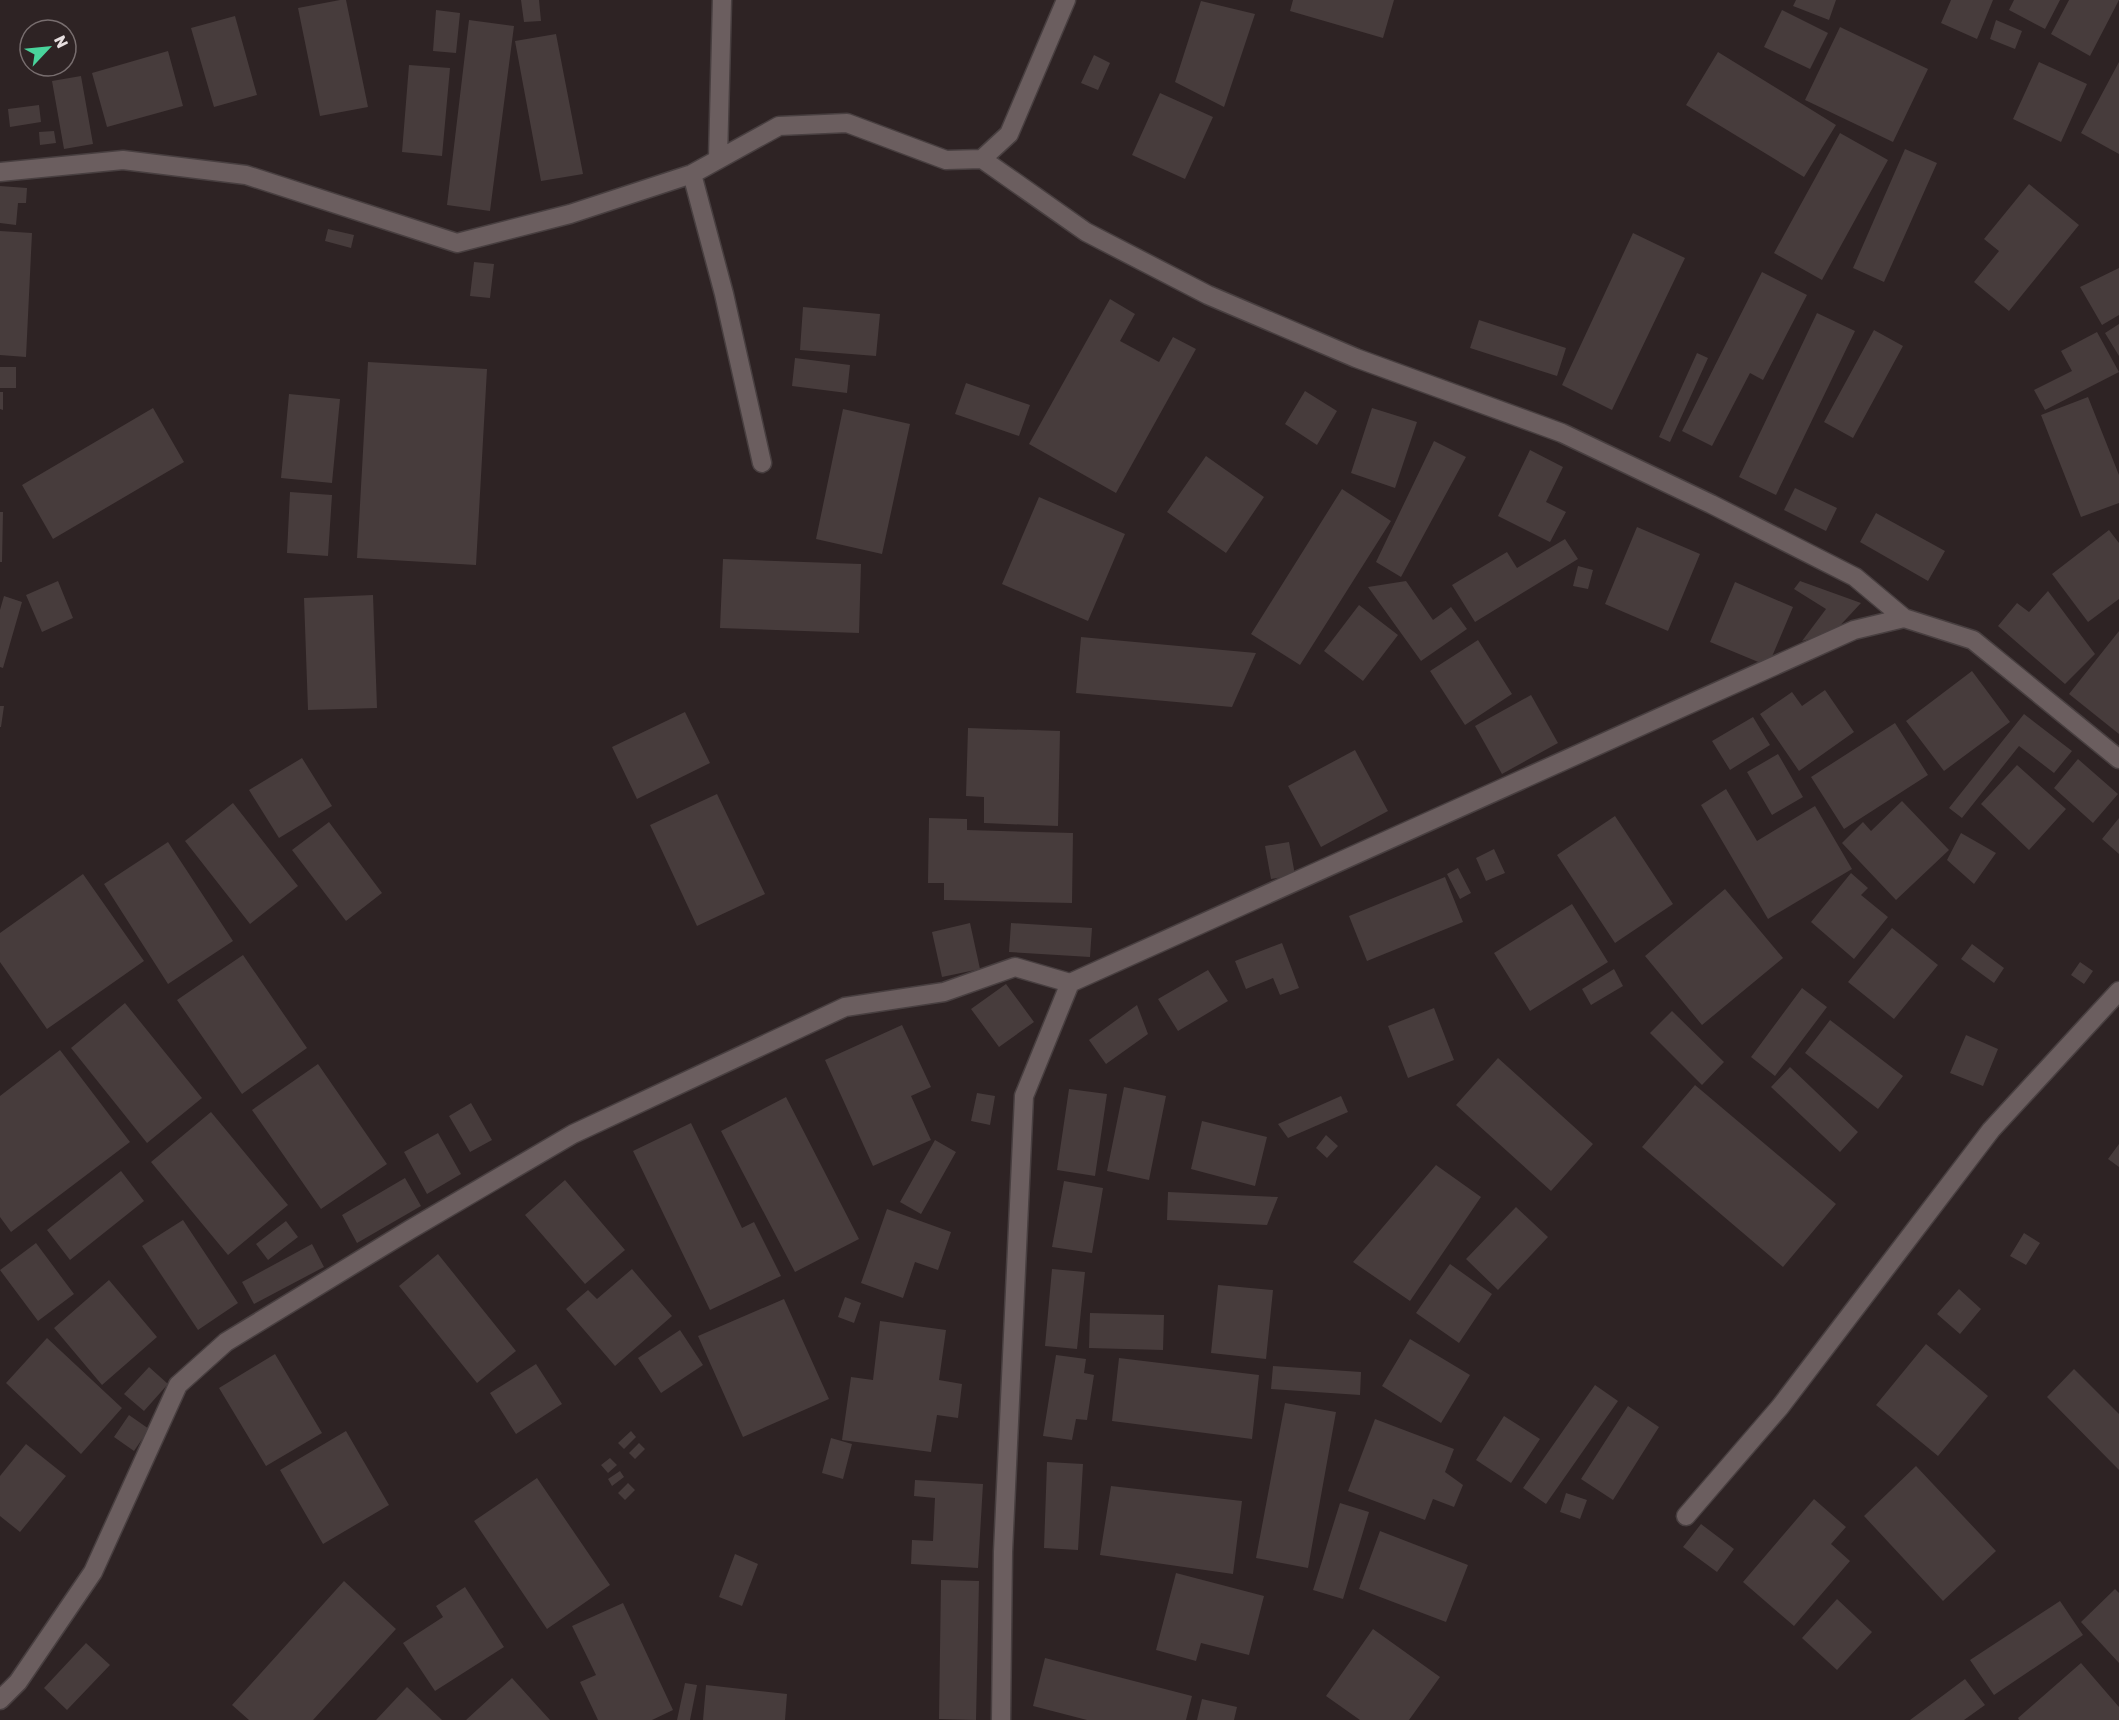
<svg xmlns="http://www.w3.org/2000/svg" width="2119" height="1720" viewBox="0 0 2119 1720" font-family="Rubik,sans-serif">
<style>
.building{fill:#473c3c}
.lines{fill:none;stroke-linecap:round;stroke-linejoin:round}
.minor-casing{stroke:#483f40;stroke-width:21}
.minor{stroke:#6b5e5f;stroke-width:18}
</style>
<rect width="100%" height="100%" fill="#2e2324"/>
<!-- building -->
<path class="building" d="M340 0H346L368 107 320 116 298 8Z
M521 0H539L541 21 524 22Z
M1293 0H1394L1383 38 1290 11Z
M1796 0H1836L1829 20 1793 6Z
M1951 0H1993L1977 39 1941 23Z
M2014 0H2060L2045 29 2009 10Z
M2069 0H2119L2090 56 2051 34Z
M1201 1 1255 14 1224 107 1175 82Z
M436 10 460 13 456 53 433 51Z
M1782 10 1828 33 1810 69 1764 47Z
M235 16 257 95 214 107 191 28Z
M469 20 514 26 490 211 447 205Z
M1996 20 2022 31 2015 49 1990 39Z
M1840 27 1928 69 1893 142 1805 100Z
M556 34 583 174 541 181 515 41Z
M168 51 183 106 107 127 92 73Z
M1718 52 1836 125 1804 177 1686 105Z
M1094 55 1110 63 1098 90 1081 83Z
M2039 62 2087 84 2061 142 2013 119Z
M2119 62V154L2081 133Z
M409 65 450 68 442 156 402 152Z
M81 76 93 144 64 149 52 81Z
M1160 93 1213 117 1185 179 1132 155Z
M39 105 41 122 10 127 8 109Z
M54 131 56 143 40 145 39 132Z
M1840 133 1888 160 1822 280 1774 253Z
M1905 149 1937 163 1884 282 1853 268Z
M2029 184 2079 225 2009 311 1974 282 1999 251 1984 239Z
M0 186 27 188 26 203H18L16 225 0 223Z
M328 229 354 235 351 248 325 241Z
M0 231 32 233 26 357 0 355Z
M1633 233 1685 258 1612 410 1562 385Z
M474 262 494 264 490 298 470 296Z
M2119 268V315L2102 325 2080 287Z
M1762 272 1807 295 1763 380 1750 373 1712 446 1682 431Z
M1110 299 1135 314 1120 341 1159 362 1173 337 1196 349 1116 493 1029 444Z
M803 307 880 314 876 356 800 350Z
M1817 313 1855 331 1776 495 1739 477Z
M1479 320 1566 348 1557 376 1470 348Z
M2119 324V356L2105 333Z
M1874 330 1903 346 1853 438 1824 422Z
M2097 332 2119 372 2045 410 2034 390 2072 371 2061 351Z
M1697 353 1708 358 1670 442 1659 437Z
M795 358 850 365 847 393 792 386Z
M368 362 487 369 476 565 357 558Z
M0 367H16V388H0Z
M966 383 1030 405 1019 436 955 414Z
M1305 391 1337 411 1317 445 1285 424Z
M0 392H3V410L0 409Z
M289 394 340 399 332 483 281 478Z
M2088 397 2119 475V503L2081 517 2041 415Z
M153 408 184 462 53 539 22 485Z
M1372 408 1417 422 1395 488 1351 473Z
M843 409 910 424 882 554 816 539Z
M1434 441 1466 457 1401 577 1376 562Z
M1530 450 1563 467 1546 502 1566 512 1550 542 1498 516Z
M1206 456 1264 497 1226 553 1167 512Z
M1795 488 1837 508 1826 531 1784 510Z
M1342 489 1391 521 1300 665 1251 634Z
M290 492 332 495 328 556 287 553Z
M1039 497 1125 534 1088 621 1002 584Z
M0 512H3L2 562H0Z
M1876 513 1945 551 1928 581 1860 542Z
M1637 527 1700 554 1668 631 1605 604Z
M2109 530 2119 543V599L2088 622 2052 574Z
M1565 539 1578 559 1475 622 1452 585 1507 552 1517 568Z
M723 559 861 564 859 633 720 628Z
M1578 566 1593 570 1588 589 1573 586Z
M58 581 73 618 42 632 26 595Z
M1406 581 1433 620 1451 607 1467 629 1421 661 1368 587Z
M1800 581 1861 603 1834 632 1802 641 1826 609 1794 589Z
M1735 582 1793 607 1768 666 1710 642Z
M2048 591 2095 654 2065 684 1998 626 2017 603 2029 612Z
M373 595 377 708 308 710 304 598Z
M4 596 22 602 3 668 0 667V610Z
M1359 605 1398 635 1363 681 1324 651Z
M2119 631V734L2069 694Z
M1081 637 1146 643 1256 653 1232 707 1076 693Z
M1478 640 1512 694 1465 725 1430 671Z
M1972 671 2010 722 1944 771 1906 721Z
M1825 690 1854 732 1799 771 1760 714 1792 692 1802 706Z
M1531 695 1558 743 1502 774 1475 726Z
M0 706H4L1 727H0Z
M685 712 710 763 637 799 612 747Z
M2024 714 2072 751 2054 773 2019 746 1962 818 1949 808Z
M1753 717 1770 745 1730 770 1712 741Z
M1895 723 1928 775 1844 829 1811 777Z
M968 728 1060 731 1058 826 984 823V797L966 796Z
M1355 750 1388 811 1321 847 1288 786Z
M1778 754 1803 797 1772 815 1747 772Z
M302 758 332 806 279 838 249 790Z
M2078 759 2118 794 2093 823 2054 788Z
M2017 765 2066 809 2029 850 1981 804Z
M1726 789 1757 841 1815 806 1852 869 1768 919 1701 805Z
M717 794 765 894 697 926 650 825Z
M1902 801 1949 850 1896 900 1842 843 1863 822 1871 831Z
M233 803 298 886 250 924 185 841Z
M1615 816 1673 904 1615 943 1557 855Z
M929 818 967 819V830L1073 833 1072 903 944 900V883H928Z
M2119 818V854L2102 839Z
M329 822 382 893 346 921 292 850Z
M1961 833 1996 853 1974 884 1947 860Z
M168 842 233 941 168 984 104 884Z
M1289 842 1295 875 1271 879 1265 846Z
M1494 849 1505 873 1486 881 1476 858Z
M1458 868 1471 893 1460 899 1447 874Z
M1851 873 1868 888 1861 895 1888 917 1854 959 1811 922Z
M83 874 144 961 47 1029 0 962V933Z
M1445 877 1463 922 1367 961 1349 916Z
M1725 889 1783 958 1702 1025 1645 956Z
M1572 904 1608 962 1530 1011 1494 953Z
M970 923 980 969 942 977 932 932Z
M1011 923 1092 928 1090 957 1009 952Z
M1892 928 1938 965 1894 1019 1848 982Z
M1282 943 1299 988 1280 995 1273 978 1246 989 1235 961Z
M1972 944 2004 968 1994 983 1961 959Z
M243 955 307 1048 242 1094 177 1000Z
M2080 962 2093 971 2084 984 2071 975Z
M1614 969 1623 986 1591 1005 1582 989Z
M1208 970 1228 1001 1178 1031 1158 999Z
M1006 984 1034 1022 999 1047 971 1009Z
M1802 988 1827 1007 1775 1076 1751 1057Z
M125 1003 202 1098 147 1143 71 1048Z
M1137 1005 1148 1034 1106 1064 1089 1040Z
M1434 1008 1454 1060 1408 1078 1388 1026Z
M1672 1011 1724 1062 1702 1085 1650 1033Z
M1830 1020 1903 1076 1878 1109 1805 1053Z
M902 1025 931 1087 911 1096 931 1140 873 1166 825 1060Z
M1966 1035 1998 1049 1983 1086 1950 1073Z
M60 1050 130 1142 11 1232 0 1217V1096Z
M1498 1058 1593 1144 1551 1191 1456 1105Z
M318 1064 387 1164 321 1209 252 1110Z
M1790 1067 1858 1132 1840 1152 1771 1087Z
M1695 1085 1836 1204 1783 1267 1642 1147Z
M1124 1087 1166 1096 1149 1180 1107 1171Z
M1069 1089 1107 1094 1095 1176 1057 1170Z
M977 1093 995 1096 990 1125 971 1121Z
M1341 1096 1348 1112 1288 1138 1278 1124Z
M786 1097 859 1239 795 1272 721 1131Z
M471 1103 492 1140 470 1152 449 1116Z
M211 1112 288 1205 228 1255 151 1162Z
M1202 1121 1267 1137 1255 1186 1191 1169Z
M691 1123 742 1228 754 1222 781 1276 710 1310 633 1151Z
M438 1133 461 1174 427 1194 404 1152Z
M1326 1135 1338 1146 1327 1158 1316 1148Z
M935 1140 956 1152 921 1214 900 1202Z
M2119 1144V1167L2108 1159Z
M1436 1165 1481 1197 1410 1301 1353 1262Z
M121 1171 144 1201 70 1260 47 1230Z
M405 1178 421 1206 357 1243 342 1215Z
M565 1180 625 1250 585 1284 525 1215Z
M1064 1181 1103 1188 1092 1253 1052 1247Z
M1168 1192 1278 1197 1267 1225 1167 1220Z
M1516 1207 1548 1237 1498 1290 1466 1259Z
M887 1209 951 1232 938 1270 915 1262 903 1298 861 1283Z
M183 1220 238 1303 198 1330 142 1246Z
M286 1221 298 1237 268 1260 256 1244Z
M2024 1233 2040 1243 2026 1265 2010 1256Z
M36 1243 74 1294 38 1321 0 1270Z
M312 1244 324 1267 254 1304 242 1282Z
M438 1254 516 1351 477 1383 399 1286Z
M1450 1264 1492 1294 1459 1343 1416 1313Z
M632 1269 672 1316 615 1366 566 1309 588 1290 597 1299Z
M1052 1269 1085 1272 1077 1349 1045 1346Z
M109 1280 157 1337 102 1385 54 1328Z
M1218 1285 1273 1290 1266 1359 1211 1353Z
M1959 1289 1981 1309 1960 1334 1937 1314Z
M845 1297 861 1303 854 1323 838 1317Z
M784 1299 829 1399 743 1437 698 1336Z
M1090 1313 1164 1315 1163 1350 1089 1348Z
M880 1321 946 1330 939 1380 962 1384 958 1418 937 1415 931 1452 842 1440 851 1377 873 1380Z
M680 1330 703 1365 661 1393 638 1358Z
M47 1338 122 1408 81 1454 6 1383Z
M1410 1339 1470 1375 1441 1423 1382 1386Z
M1926 1344 1988 1396 1938 1456 1876 1405Z
M275 1354 322 1433 266 1466 219 1388Z
M1056 1355 1086 1359 1084 1373 1094 1375 1087 1420 1076 1419 1072 1440 1043 1436Z
M1119 1358 1259 1375 1252 1439 1112 1421Z
M536 1364 562 1404 516 1434 490 1393Z
M1273 1366 1361 1372 1360 1395 1271 1389Z
M149 1367 168 1384 144 1411 124 1394Z
M2074 1369 2119 1414V1470L2047 1397Z
M1595 1385 1618 1401 1546 1504 1523 1488Z
M1285 1403 1336 1412 1308 1568 1256 1558Z
M1628 1406 1659 1427 1613 1500 1581 1479Z
M129 1415 149 1429 134 1451 114 1437Z
M1504 1416 1540 1439 1511 1483 1476 1460Z
M1375 1419 1454 1449 1445 1472 1463 1485 1454 1507 1433 1499 1425 1520 1348 1491Z
M346 1431 389 1505 323 1544 280 1470Z
M631 1431 636 1437 624 1449 618 1443Z
M831 1438 852 1444 843 1479 822 1473Z
M639 1443 645 1449 635 1459 629 1453Z
M26 1444 66 1476 20 1532 0 1516V1476Z
M610 1458 617 1465 608 1473 601 1465Z
M1047 1462 1083 1464 1078 1550 1044 1548Z
M1916 1466 1996 1551 1943 1601 1864 1516Z
M620 1471 624 1477 612 1486 608 1479Z
M537 1478 610 1585 547 1629 474 1521Z
M915 1480 983 1484 978 1568 911 1564 912 1540 933 1541 935 1498 914 1496Z
M628 1483 635 1490 625 1500 618 1493Z
M1111 1486 1242 1501 1233 1574 1100 1555Z
M1566 1493 1587 1500 1580 1519 1560 1512Z
M1814 1499 1846 1527 1831 1544 1850 1561 1794 1626 1743 1582Z
M1340 1503 1369 1512 1343 1599 1313 1590Z
M1701 1524 1734 1549 1717 1572 1683 1547Z
M1380 1531 1468 1565 1446 1622 1359 1589Z
M735 1554 758 1564 742 1606 719 1597Z
M1176 1573 1264 1596 1249 1655 1201 1643 1196 1661 1156 1650Z
M941 1580 979 1581 976 1720 939 1719Z
M344 1581 396 1629 313 1720H249L232 1705Z
M465 1587 504 1647 435 1691 403 1643 443 1617 436 1606Z
M2115 1589 2119 1593V1663L2081 1622Z
M1837 1599 1872 1632 1837 1670 1802 1638Z
M2060 1601 2083 1635 1994 1695 1970 1660Z
M623 1603 673 1710 652 1720H598L580 1682 596 1675 572 1626Z
M1373 1629 1440 1677 1409 1720H1360L1326 1696Z
M86 1643 110 1665 67 1710 44 1688Z
M1045 1658 1192 1696 1186 1720H1087L1033 1706Z
M2081 1663 2119 1707V1720H2019L2018 1718Z
M512 1678 550 1720H466Z
M1965 1679 1985 1705 1964 1720H1910Z
M685 1683 697 1685 690 1720H677Z
M706 1685 787 1694 785 1720H703Z
M407 1687 442 1720H376Z
M1202 1699 1237 1707 1234 1720H1197Z"/>
<g class="lines">
<!-- minor casing -->
<g class="minor-casing">
<path id="minor" d="M718 159 722 0
M982 159 1086 232 1208 295 1356 358 1562 433 1711 504 1855 577 1904 618 1973 640 2119 759
M0 172 123 160 246 175 457 243 570 214 692 174 779 126 847 123 946 160 982 159 1009 134 1066 0
M692 174 724 294 762 463
M1686 1516 1780 1407 1991 1130 2119 991
M0 1700 18 1682 93 1572 178 1385 226 1342 411 1229 573 1134 845 1007 944 992 1015 967 1070 983 1854 630 1904 618
M1001 1720 1003 1552 1024 1096 1070 983"/>
</g>
<!-- minor -->
<use href="#minor" class="minor"/>
</g>
<!-- north arrow -->
<g transform="translate(48 48) rotate(64)"><circle r="28" fill="#2e2324" stroke="#786e6f" stroke-width="1.5"/>
<path d="M0-4.5L10 22L0 15L-10 22Z" fill="#49d49c"/>
<text y="-9" font-size="16" font-weight="bold" text-anchor="middle" fill="#e7dfe0">N</text>
</g>
</svg>
